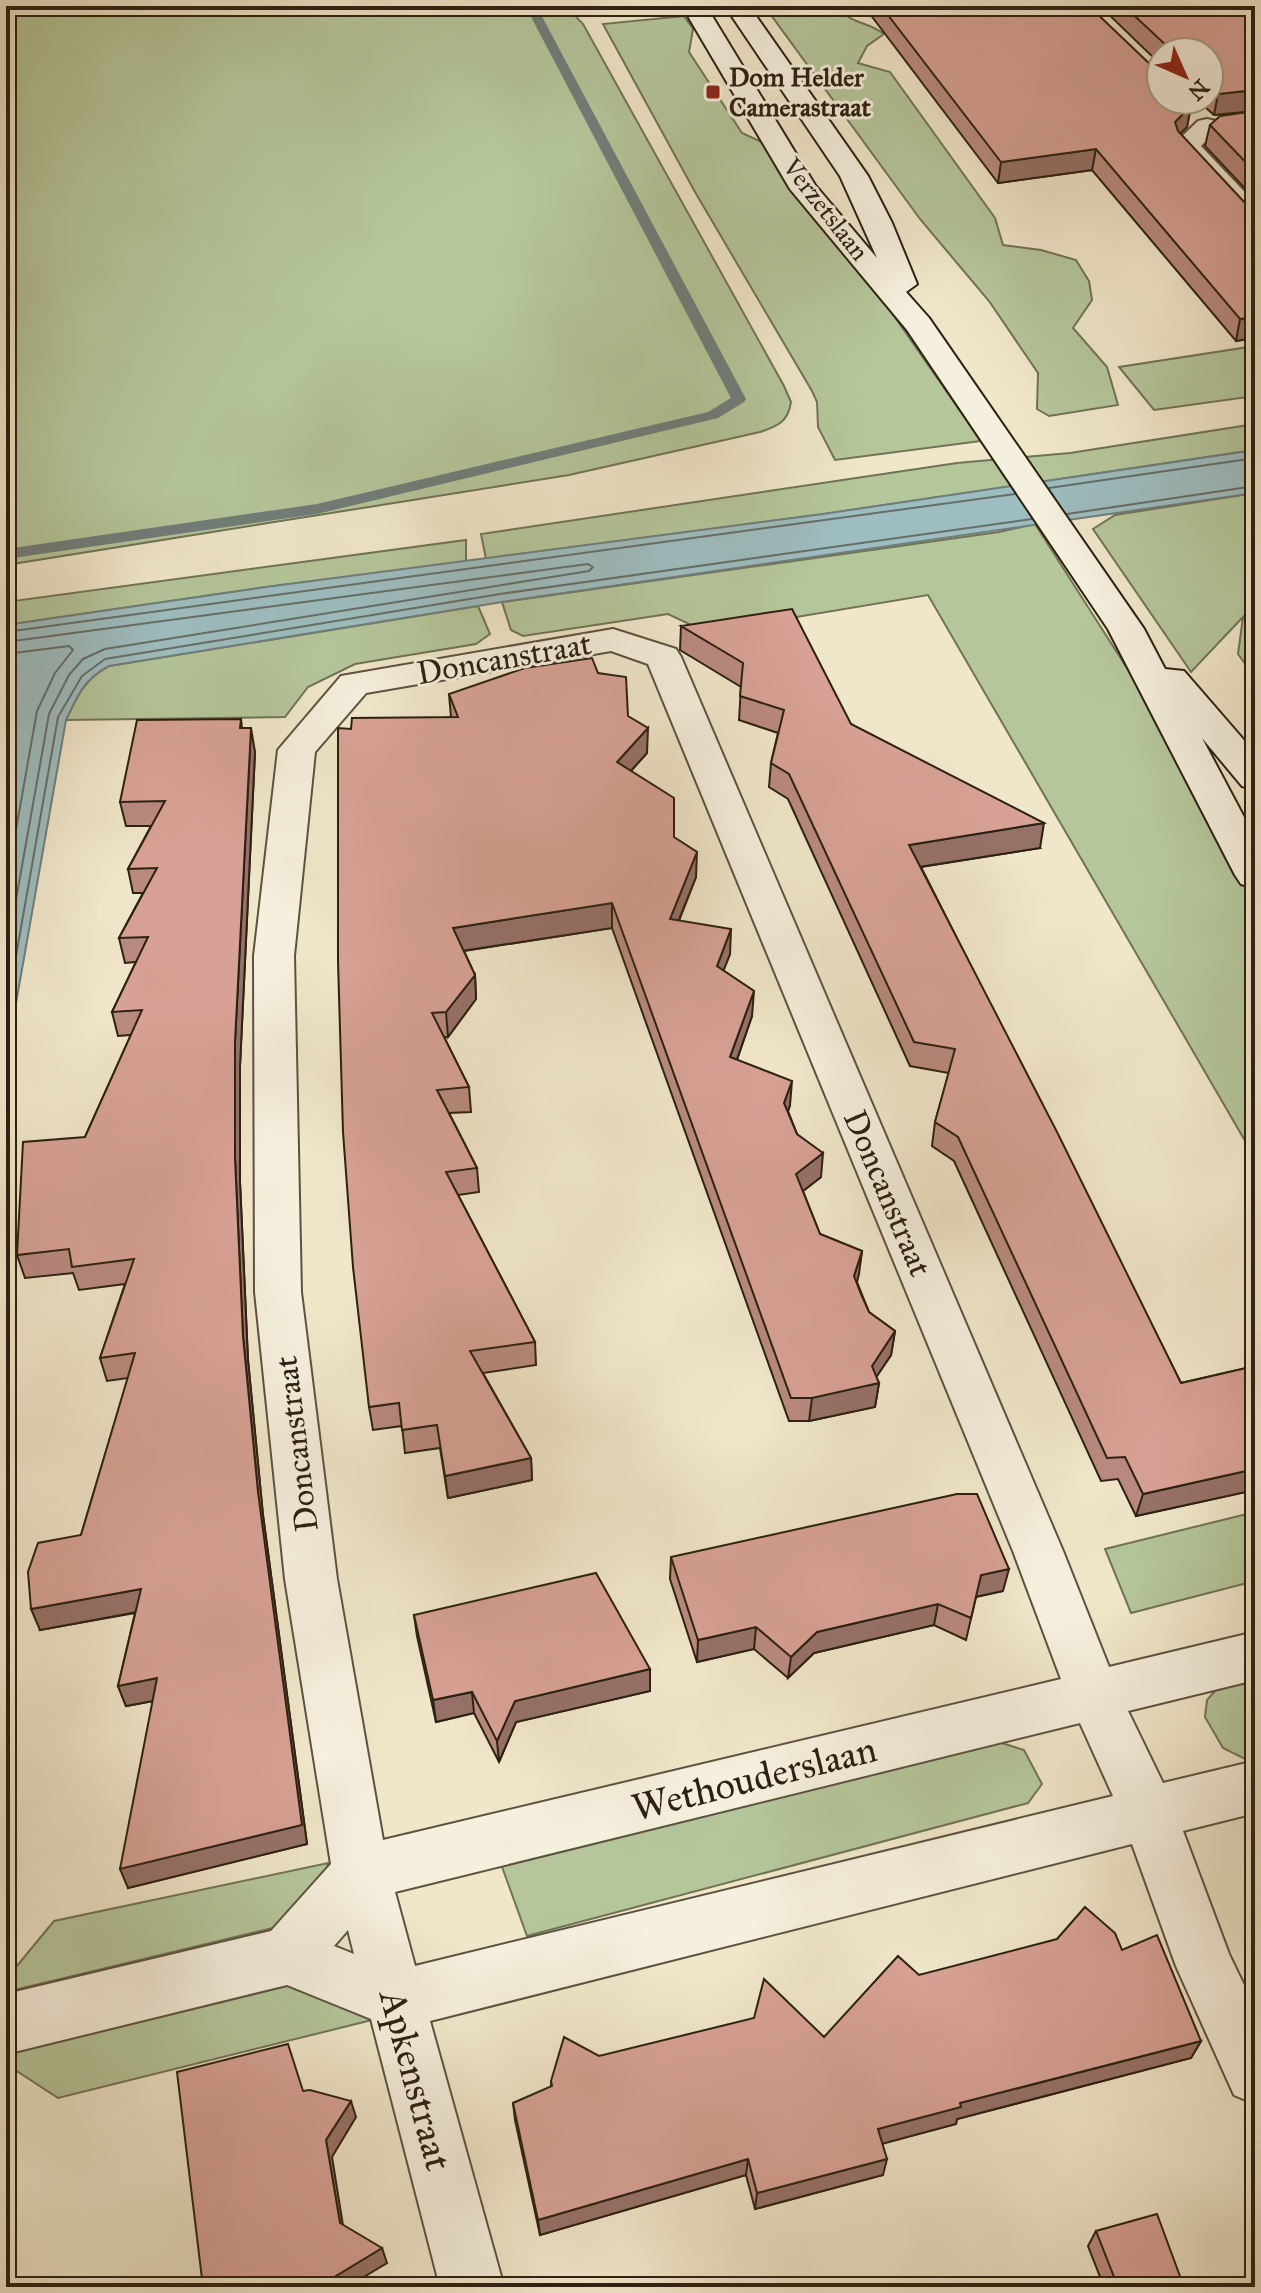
<svg xmlns="http://www.w3.org/2000/svg" width="1261" height="2293" viewBox="0 0 1261 2293" font-family="'IM FELL Great Primer',serif">
<style>
.green{fill:#b5c69b;stroke:#707356;stroke-width:2}
.water{fill:#9ebdc0;stroke:#707e7a;stroke-width:2}
.lines{fill:none;stroke-linecap:round;stroke-linejoin:round}
.shore{stroke:#656e68;stroke-width:2}
.stream{fill:#707e7a;fill-rule:evenodd}
.minor-casing{stroke:#5d523f;stroke-width:4}
.secondary-casing{stroke:#2c2011;stroke-width:4}
.minor{fill:#f5efdd;fill-rule:evenodd}
.secondary{fill:#f5efdd;fill-rule:evenodd}
.wall{fill:#b98a80;stroke:#2c2011;stroke-width:2}
.shaded-wall{fill:#967168;stroke:#2c2011;stroke-width:2}
.building{fill:#d7a195;stroke:#2c2011;stroke-width:2}
.poi-dot{fill:#8f2418;stroke:#f5efdd;stroke-width:3}
.labels{text-anchor:middle;stroke-width:6;stroke-linejoin:round;paint-order:stroke}
.far-poi-label{font-size:26px;font-weight:bold;fill:#2c2011;stroke:#f5efdd;text-anchor:start}
.far-street-label{font-size:26px;fill:#2c2011;stroke:#f5efdd}
.street-label{font-size:32px;fill:#2c2011;stroke:#f5efdd}
.near-street-label{font-size:38px;fill:#2c2011;stroke:#f5efdd}
</style>
<rect width="100%" height="100%" fill="#f0e6ca"/>
<filter id="stains"><feTurbulence type="fractalNoise" baseFrequency=".0025" numOctaves="4"/><feColorMatrix values="0 0 0 0 .2 0 0 0 0 .09 0 0 0 0 .02 0 0 0 .5 -.17"/></filter>
<radialGradient id="worn" r=".72"><stop offset=".6" stop-color="#630" stop-opacity="0"/><stop offset="1" stop-color="#630" stop-opacity=".3"/></radialGradient>
<!-- green -->
<path class="green" d="M6 6H566L583 24 784 386 791 402C788 422 778 426 760 432L569 475 6 565Z
M774 6H837C852 26 866 20 884 34L867 46 858 63 890 72 995 218 1003 245 1041 250 1076 260 1089 281 1092 300 1073 328 1107 367 1118 405 1049 416 1037 409 1038 373 989 301 920 219 771 15Z
M684 16 693 29 689 52 742 133 768 145 855 260 981 441 835 460 818 427 817 402 812 391 695 192 603 24Z
M1255 346V396L1154 410 1119 367Z
M1255 424V450L824 514 486 559 481 534 957 463 1070 453Z
M1255 493V677L1238 654 1243 617 1191 672 1093 529 1115 515Z
M1035 524 1132 676 1255 905V1158L928 595 706 632 668 614 523 636 511 630 502 602 999 532Z
M466 540V562L266 587 6 625V602Z
M478 606 490 634 476 644 355 664 308 687 285 717 66 720C77 696 85 678 109 666Z
M1255 1512V1581L1131 1613 1105 1549Z
M1255 1676V1764L1223 1748 1205 1717 1207 1700 1222 1683Z
M989 1739 1024 1750 1042 1784 1028 1803 527 1936 501 1864Z
M328 1863 322 1888 300 1912 273 1928 6 1992V1979L54 1921Z
M290 1981 329 1986 372 2020 58 2098 6 2064V2054Z"/>
<!-- water -->
<path class="water" d="M1255 450V493L502 602 109 666C85 678 77 696 66 720L6 1060V625L266 587 823 514Z"/>
<g class="lines">
<!-- shore -->
<path class="shore" d="M1049 488 1255 458
M1067 514 1255 486
M6 632 1015 494
M6 642 588 564 593 567 589 571 105 649 83 659 69 675 49 714 6 956
M6 654 69 646 73 650 55 673 37 711 6 886
M6 1013 58 717 82 676 105 659 500 594 1032 519"/>
<!-- stream -->
<path class="stream" d="M519 6H534L538 9 746 399 744 402 718 418 317 514 6 559V549L317 504 708 412 731 398 528 11Z"/>
<!-- minor casing -->
<g class="minor-casing">
<path id="minor" d="M1207 119 1216 121 1220 127 1201 146 1255 203V227L1245 225 1173 145 1198 121Z
M613 629 676 649 681 657 1063 1551 1109 1667 1255 1632V1680L1128 1711 1163 1783 1255 1761V1813L1183 1831 1229 1954 1255 2008V2104L1234 2095 1176 1966 1132 1844 430 2021 504 2287H440L371 2019 287 1985 6 2054V1994L271 1931 331 1864 285 1579 255 1292 254 956 278 750 341 676ZM611 651 648 664 1013 1551 1061 1679 383 1840 337 1579 301 1292 294 956 315 752 366 693ZM1080 1723 1113 1796 415 1966 395 1892ZM348 1930 354 1954 334 1946Z"/>
</g>
<!-- secondary casing -->
<g class="secondary-casing">
<path id="secondary" d="M682 6H706L815 185 877 258 840 176 725 6H749L868 176 892 223 917 284 906 292 929 318 1144 629 1165 669 1184 671 1255 753V789L1242 786 1202 738 1255 838V888L1241 884 1235 875 1108 629 907 330 790 189Z"/>
</g>
<!-- minor -->
<use href="#minor" class="minor"/>
<!-- secondary -->
<use href="#secondary" class="secondary"/>
</g>
<!-- wall -->
<path class="wall" d="M864 6H1089L1161 100 1191 106 1187 127 1180 133 1255 338 1236 341 1092 170 998 183Z
M1100 6H1255V199L1205 146 1210 125 1253 111 1214 115 1197 100H1209V52H1161V65Z
M681 626 851 724 1040 848 921 867 1181 1383 1255 1366V1490L1136 1516 1118 1479 1101 1481 954 1161 932 1146 935 1122 949 1073 910 1066 788 799 769 787 771 763 778 733 739 720 741 687 680 650Z
M598 673 628 716 647 753 631 771 674 837 696 877 679 921 730 954 723 970 752 1016 737 1060 790 1105 788 1111 797 1134 821 1177 803 1191 820 1234 862 1251 857 1282 869 1312 895 1331 891 1355 876 1377 879 1383 875 1407 809 1421H789L612 928 464 951 475 975 476 999 448 1037H444L469 1087 471 1112 449 1113 477 1168 479 1192 458 1195 535 1342 536 1365 483 1373 531 1458 532 1480 448 1498 440 1448 405 1453 402 1426 373 1430 369 1407 351 729 451 717 449 694Z
M241 719 242 728 255 752 240 1066V1182L248 1360 263 1515 307 1844 128 1888 153 1701 126 1706 118 1686 135 1613 40 1630 81 1535 128 1378 107 1381 100 1358 125 1284 79 1290 73 1273 25 1278 17 1255 85 1137 131 1035 118 1036 112 1012 136 962 125 963 119 938 143 893H133L128 869 151 826H126L120 802Z
M671 1557 1003 1591 976 1597 966 1640 934 1625 814 1653 788 1678 754 1649 697 1662 670 1579Z
M414 1615 650 1669V1691L516 1722 499 1762 474 1713 436 1722 417 1636Z
M1122 1950 1201 2041 1191 2058 957 2119 956 2124 883 2143V2175L755 2209 746 2175 540 2235 515 2120 513 2103 551 2087V2081L599 2056 824 2037 919 1975Z
M1096 2231 1184 2287H1104L1088 2246Z"/>
<!-- shaded-wall -->
<path class="shaded-wall" d="M1255 90V111L1214 115 1218 94Z
M1191 106 1187 127 1171 143 1175 122Z
M1096 149 1092 170 998 183 1001 162Z
M1255 317V338L1236 341 1240 319Z
M251 728 255 752 240 1066V1182L248 1360 263 1515 307 1844 128 1888 120 1869 258 1492 243 1336 235 1158V1042Z
M648 728 647 753 617 786V762Z
M1044 823 1040 848 906 869 909 845Z
M697 852 696 877 669 944 670 919Z
M612 903V928L455 952 453 928Z
M731 929 730 954 716 990 717 966Z
M475 975 476 999 448 1037 446 1012Z
M754 991 752 1016 729 1082 730 1057Z
M792 1081 790 1105 783 1127 784 1103Z
M823 1153 821 1177 794 1198 796 1174Z
M862 1251 859 1274 852 1300 854 1276Z
M895 1331 891 1355 871 1385 879 1383 875 1407 809 1421 812 1398 872 1366Z
M531 1458 532 1480 448 1498 445 1476Z
M1255 1469V1490L1136 1516 1143 1494Z
M1009 1569 1003 1591 975 1597 981 1575Z
M141 1589 148 1610 40 1630 31 1609Z
M938 1604 934 1625 814 1653 788 1678 791 1657 817 1632Z
M756 1627 754 1649 697 1662 698 1640Z
M650 1669V1691L516 1722 499 1762 497 1741 515 1701Z
M157 1678 164 1699 126 1706 118 1686Z
M472 1692 474 1713 436 1722 433 1700Z
M1201 2041 1191 2058 957 2119 956 2124 874 2146 878 2129 960 2103Z
M351 2101 356 2117 332 2157 345 2238 340 2223 326 2140Z
M748 2159 746 2175 540 2235 538 2220Z
M887 2159 883 2175 755 2209 757 2193Z
M382 2248 387 2263 347 2287H326V2282Z"/>
<!-- building -->
<path class="building" d="M881 6H1089L1154 68 1161 70V100H1185L1191 106 1175 122 1178 131 1247 205 1255 207V317L1240 319 1096 149 1001 162Z
M1124 6H1255V90L1218 94 1209 86V52H1167L1168 47Z
M1255 111V172L1210 125 1220 116Z
M792 609 851 724 1044 823 909 845 1057 1132 1181 1383 1255 1366V1469L1143 1494 1125 1457 1107 1458 958 1137 935 1122 955 1049 914 1042 789 774 771 763 784 710 740 696 743 663 681 626Z
M592 658 598 673 626 677 628 716 648 728 617 762 674 798V837L697 852 670 919 731 929 717 966 754 991 730 1057 792 1081 784 1103 797 1134 823 1153 796 1174 820 1234 862 1251 854 1276 861 1294 869 1312 895 1331 872 1366 879 1383 812 1398H791L612 903 453 928 475 975 446 1012 432 1013 469 1087 437 1090 477 1168 446 1172 535 1342 470 1351 531 1458 445 1476 437 1425 402 1430 399 1403 369 1407 353 1267 343 1132 338 961V728L351 729 352 718 458 717 449 694 525 668Z
M241 719 240 728H251L235 1042V1158L243 1336 258 1492 302 1825 120 1869 157 1678 118 1686 141 1589 31 1609 28 1572 38 1543 81 1535 135 1353 100 1358 134 1259 72 1267 69 1249 17 1255 23 1142 85 1137 142 1010 112 1012 148 937 119 938 157 868 128 869 165 801 120 802 137 720Z
M957 1494H977L1009 1569 981 1575 971 1618 938 1604 817 1632 791 1657 756 1627 698 1640 671 1557Z
M596 1573 650 1669 515 1701 497 1741 472 1692 433 1700 414 1615Z
M1085 1907 1115 1933 1122 1950 1157 1935 1201 2041 960 2103 961 2107 878 2129 887 2159 757 2193 748 2159 538 2220 513 2103 552 2086 551 2081 564 2037 599 2056 754 2018 764 1979 824 2037 898 1956 919 1975 1057 1939Z
M288 2044 303 2091 310 2090 351 2101 326 2140 340 2223 382 2248 326 2282V2287H203L177 2072Z
M1157 2214 1184 2287H1118L1096 2231Z"/>
<!-- markers -->
<rect class="poi-dot" x="705" y="84" width="16" height="16" rx="4"/>
<g class="labels">
<!-- far-poi labels -->
<g class="far-poi-label">
<text x="729" y="86">Dom Helder<tspan x="729" dy="30">Camerastraat</tspan></text>
</g>
<!-- far-street labels -->
<g class="far-street-label">
<text transform="translate(826 209) rotate(52)" y="9">Verzetslaan</text>
</g>
<!-- street labels -->
<g class="street-label">
<text transform="translate(504 658) rotate(-10)" y="11">Doncanstraat</text>
<text transform="translate(888 1193) rotate(67)" y="11">Doncanstraat</text>
<text transform="translate(296 1444) rotate(-97)" y="11">Doncanstraat</text>
</g>
<!-- near-street labels -->
<g class="near-street-label">
<text transform="translate(754 1778) rotate(-14)" y="13">Wethouderslaan</text>
<text transform="translate(416 2080) rotate(75)" y="13">Apkenstraat</text>
</g>
</g>
<!-- margin -->
<rect width="1261" height="2293" fill="none" stroke="#f0e6ca" stroke-width="32"/>
<rect x="8" y="8" width="1245" height="2277" fill="none" stroke="#2c2011" stroke-width="4"/>
<rect x="16" y="16" width="1229" height="2261" fill="none" stroke="#2c2011" stroke-width="2"/>
<!-- north arrow -->
<g transform="translate(1185 76) rotate(135)"><circle r="38" fill="#f5efdd" stroke="#a59c8b" stroke-width="2"/>
<path d="M0-6L14 30L0 20L-14 30Z" fill="#8f2418"/>
<text y="-12" font-size="22" font-weight="bold" text-anchor="middle" fill="#2c2011">N</text>
</g>
<rect width="100%" height="100%" filter="url(#stains)"/>
<rect width="100%" height="100%" fill="url(#worn)"/>
</svg>
